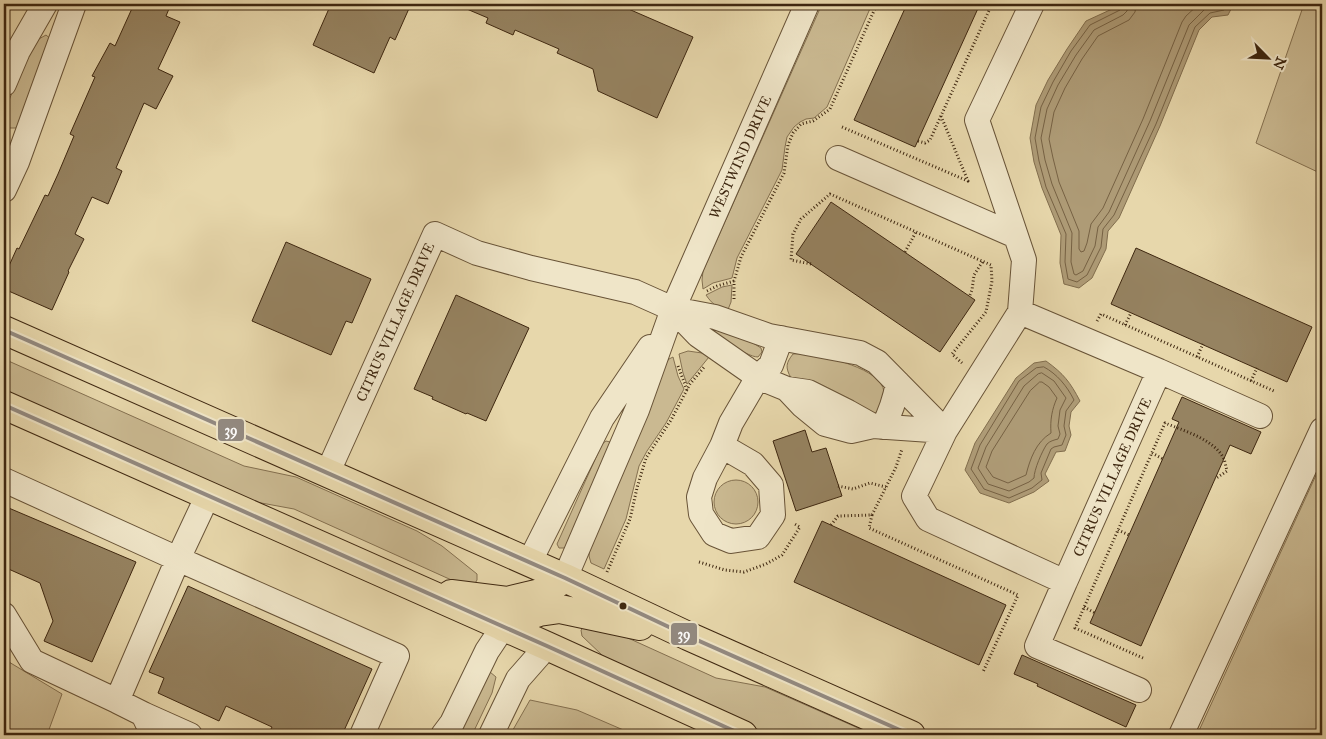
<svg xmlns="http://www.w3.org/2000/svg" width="1326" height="739" viewBox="0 0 1326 739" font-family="'IM FELL Great Primer',serif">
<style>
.green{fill:#cab991;stroke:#847050}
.water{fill:#ae9b76;stroke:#816d4d}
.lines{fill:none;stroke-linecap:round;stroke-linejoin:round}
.shore{stroke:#766143;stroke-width:1}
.building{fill:#968361;stroke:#3e2710}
.minor-casing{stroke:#685337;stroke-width:26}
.major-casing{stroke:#3e2710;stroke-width:30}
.path{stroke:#3e2710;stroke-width:3;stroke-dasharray:1 2.5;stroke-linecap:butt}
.minor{stroke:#efe5c8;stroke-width:24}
.major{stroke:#e7d7ab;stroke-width:28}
.bus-1-casing{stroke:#efe5c8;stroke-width:8}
.bus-1{stroke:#938a81;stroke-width:4}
.bus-dot{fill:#3e2710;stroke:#efe5c8;stroke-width:2}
.labels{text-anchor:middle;stroke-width:4;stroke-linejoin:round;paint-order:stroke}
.street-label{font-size:14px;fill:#3e2710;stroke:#efe5c8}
.line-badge{stroke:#efe5c8;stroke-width:2}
.badge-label{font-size:14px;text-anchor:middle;font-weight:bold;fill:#fff}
</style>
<rect width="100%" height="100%" fill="#e7d7ab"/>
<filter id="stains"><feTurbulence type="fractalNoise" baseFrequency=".004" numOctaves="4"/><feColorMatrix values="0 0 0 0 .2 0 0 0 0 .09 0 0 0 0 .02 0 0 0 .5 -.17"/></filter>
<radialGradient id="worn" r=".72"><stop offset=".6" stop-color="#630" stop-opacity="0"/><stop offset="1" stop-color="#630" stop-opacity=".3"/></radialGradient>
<!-- green -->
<path class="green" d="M822 4H872L827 107 814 118 806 119 800 122 794 127 787 137 785 147 782 170 737 258 732 278 713 283 703 289 702 280 703 271Z
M1304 4H1322V174L1256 143Z
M46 35 52 40 21 122 16 128H8L4 125V113L19 75 37 40Z
M732 285 731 302 727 312C718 308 712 304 706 295L722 287Z
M700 322 753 343 761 348 762 352 758 357C745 357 712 331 700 322Z
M688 351 702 353 709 357 687 384 683 373 679 354Z
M807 353C825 357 882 368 884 392 885 397 882 405 881 411L874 415 791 378C785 367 786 363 793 354Z
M673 357 678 376 684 389 666 423 647 451 639 466 626 519 604 569 591 563 589 556 590 548 664 365 669 359Z
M4 359 244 466 296 477 417 531 442 546 477 574V580L474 585 467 587 294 509 245 500 23 401 4 390Z
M606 441 610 442 611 447 571 537 565 548H559L557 544 602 444Z
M1322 462V735H1197Z
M714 502a22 22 0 1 1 44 0a22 22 0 1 1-44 0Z
M595 623 716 678 765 687 874 735H770L627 670 603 656 582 636 581 630 587 624Z
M4 659 62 694 47 735H4Z
M490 672 496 677 492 693 472 735H453L485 678Z
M530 700 577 710 635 735H510Z"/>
<!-- water -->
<path class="water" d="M1123 4H1231L1233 5 1228 15 1212 17 1199 30 1160 126 1119 218 1108 231 1106 249 1092 278 1079 288 1064 284 1060 263 1061 235 1042 188 1034 162 1030 138 1036 105 1048 80 1067 49 1086 21Z
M1046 361C1064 374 1070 382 1080 401L1071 412 1069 426 1071 435 1065 451 1056 452 1045 474 1049 481 1034 492 1009 503 980 493 965 470 975 443 1016 378 1034 363Z"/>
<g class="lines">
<!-- shore -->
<path class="shore" d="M1122 4V7L1120 10 1090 25 1071 51 1053 82 1041 107 1035 138 1039 161 1046 187 1066 234 1065 262 1068 279 1077 282 1087 275 1101 247 1103 229 1114 215 1156 124 1195 27 1210 13 1224 10 1228 4
M1128 4 1127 11 1123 15 1094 30 1076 55 1058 85 1047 109 1041 138 1045 160 1052 184 1072 233 1071 262 1074 274 1076 275 1083 271 1095 246 1098 227 1109 212 1150 121 1189 25 1206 8 1221 4
M1136 4 1135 12 1129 20 1098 36 1082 59 1065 88 1054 112 1049 139 1053 158 1059 182 1079 231V249L1081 252 1084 251 1087 243 1091 224 1103 208 1143 119 1182 22 1186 16 1199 4
M1044 367C1057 374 1067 386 1074 400L1066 411 1064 426 1066 435 1062 445 1054 447 1051 449 1041 473 1042 480 1032 488 1009 498 984 489 971 469 980 445 1019 381 1036 368Z
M1042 373 1054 381 1066 398 1060 410 1058 426 1060 434 1058 439C1054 440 1050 441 1047 444 1042 451 1034 470 1034 478L1029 482 1009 491 988 484 978 468 986 447 1024 386 1038 374Z
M1040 382H1042L1049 387 1057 398C1052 409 1050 420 1051 433 1036 442 1030 459 1026 475L1008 483 993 477 986 467 992 451 1030 391Z"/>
</g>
<!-- building -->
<path class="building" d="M134 4H171L166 16 180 22 158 69 173 76 156 109 144 103 116 168 122 171 108 204 92 197 75 234 84 239 68 271 69 272 52 310 4 289V277L17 248 19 249 45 195 48 196 58 174 74 136 70 134 95 77 92 76 110 43 115 46Z
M331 4H411L395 40 390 37 374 73 313 45Z
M455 4H617L693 37 657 118 598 91 593 69 557 53 559 49 515 30 513 35 486 23 488 18Z
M907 4H980L915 147 854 120Z
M831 202 975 300 940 352 796 254Z
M286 242 371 279 352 323 346 321 331 355 252 321Z
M1136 248 1312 327 1287 382 1111 304Z
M456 295 529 328 486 421 467 413 466 414 432 399 433 397 414 389Z
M1182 397 1261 432 1251 454 1230 445 1141 646 1090 623 1179 422 1172 419Z
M805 430 812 452 826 448 842 496 796 511 773 441Z
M4 506 136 562 92 662 44 641 53 621 40 583 4 567Z
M822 521 1006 605 979 665 794 582Z
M188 586 372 669 342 735H268L272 727 226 706 219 721 158 693 164 678 149 672Z
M1022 655 1136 705 1126 727 1037 686 1038 684 1014 674Z"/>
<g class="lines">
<!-- minor casing -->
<g class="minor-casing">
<path id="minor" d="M4 84 18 51 45 4
M838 158 1016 236
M4 190 17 162 74 4
M673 309 698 335 758 377 787 389 808 392 848 412 873 426
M1020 312 945 431 914 496 928 519 1065 582 1159 371 1020 312 1024 260 977 120 1032 4
M1159 371 1260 416
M787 389 803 406 825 424 851 431 873 426 945 431
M883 427C891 412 895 399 898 383
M722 446 753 464 771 485 773 515 758 537 731 541 714 534 701 514 699 497 705 478 722 446 731 423 758 377 771 365 781 338
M327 474 435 234 477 253 531 268 635 292 673 309 715 317 769 336 860 353 877 362 945 431
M4 480 178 559 208 495
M529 563 602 418 650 347
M565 578 637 410 673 309 807 4
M1065 582 1037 646 1139 690
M4 615 32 661 117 701
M143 714 117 701 178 559 397 656 362 735
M153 735 143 714 190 735
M443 735 452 723 487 651 503 627
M491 735 518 679 547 646
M1181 735 1322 430"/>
</g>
<!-- major casing -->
<g class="major-casing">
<path id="major" d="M4 330 565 578 688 636 911 735
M4 405 547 646 743 735
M451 594 507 601 544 592 565 578
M503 627 522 618 539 612 560 609 640 626"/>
</g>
<!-- path -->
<path class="path" d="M842 127 968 181 941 116
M918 141 925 143 930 140 992 4
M905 252 916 232
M811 264 791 260 793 234 801 219 830 194 991 265 992 281 986 312 952 354 962 363
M707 291 717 286 734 281
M970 295 972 290 974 275 983 261
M734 299V281L741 257 784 173 788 145 793 133 801 124 813 121 830 109 877 4
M1097 321 1101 314 1274 391
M1125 325 1131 313
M1197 357 1203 344
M678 366 687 390
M1251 381 1257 368
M1152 453 1163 459
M838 486 853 489 870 483 886 487
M872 515 869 528 1018 595 983 672
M831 525 838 516 872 515 896 467 902 449
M1118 530 1129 535
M699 562 725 570 744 572 766 564 782 555 800 527 793 523
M607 572 630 519 637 488 646 458 671 420 690 384 705 366
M1084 607 1095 613
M1143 658 1075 628 1165 423C1184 431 1214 439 1224 459 1225 462 1226 467 1227 471L1215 479"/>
<!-- minor -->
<use href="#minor" class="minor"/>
<!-- major -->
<use href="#major" class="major"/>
<!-- bus-1 casing -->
<g class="bus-1-casing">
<path id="bus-1" d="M4 330 565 578 688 636 911 735
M4 405 547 646 743 735"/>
</g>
<!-- bus-1 -->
<use href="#bus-1" class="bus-1"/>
</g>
<!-- markers -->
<circle class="bus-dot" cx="623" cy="606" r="4.5"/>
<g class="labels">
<!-- street labels -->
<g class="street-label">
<text transform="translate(740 157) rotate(-66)" y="5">WESTWIND DRIVE</text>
<text transform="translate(395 322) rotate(-66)" y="5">CITRUS VILLAGE DRIVE</text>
<text transform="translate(1112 477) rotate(-66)" y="5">CITRUS VILLAGE DRIVE</text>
</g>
</g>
<g class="line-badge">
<rect x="217" y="418" width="28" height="24" rx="5" fill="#938a81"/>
<rect x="670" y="622" width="28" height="24" rx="5" fill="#938a81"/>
</g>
<g class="badge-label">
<text x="231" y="435">39</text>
<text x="684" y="639">39</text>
</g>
<!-- margin -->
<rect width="1326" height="739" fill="none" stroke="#e7d7ab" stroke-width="20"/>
<rect x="5" y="5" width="1316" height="729" fill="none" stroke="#3e2710" stroke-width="2.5"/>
<rect x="10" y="10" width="1306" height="719" fill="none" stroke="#3e2710"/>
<!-- north arrow -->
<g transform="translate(1268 58) rotate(114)" stroke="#efe5c8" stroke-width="4" paint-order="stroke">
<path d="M0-4L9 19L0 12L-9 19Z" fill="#3e2710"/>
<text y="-8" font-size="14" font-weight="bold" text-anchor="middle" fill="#3e2710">N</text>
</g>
<rect width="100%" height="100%" filter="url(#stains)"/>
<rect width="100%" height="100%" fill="url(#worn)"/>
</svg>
